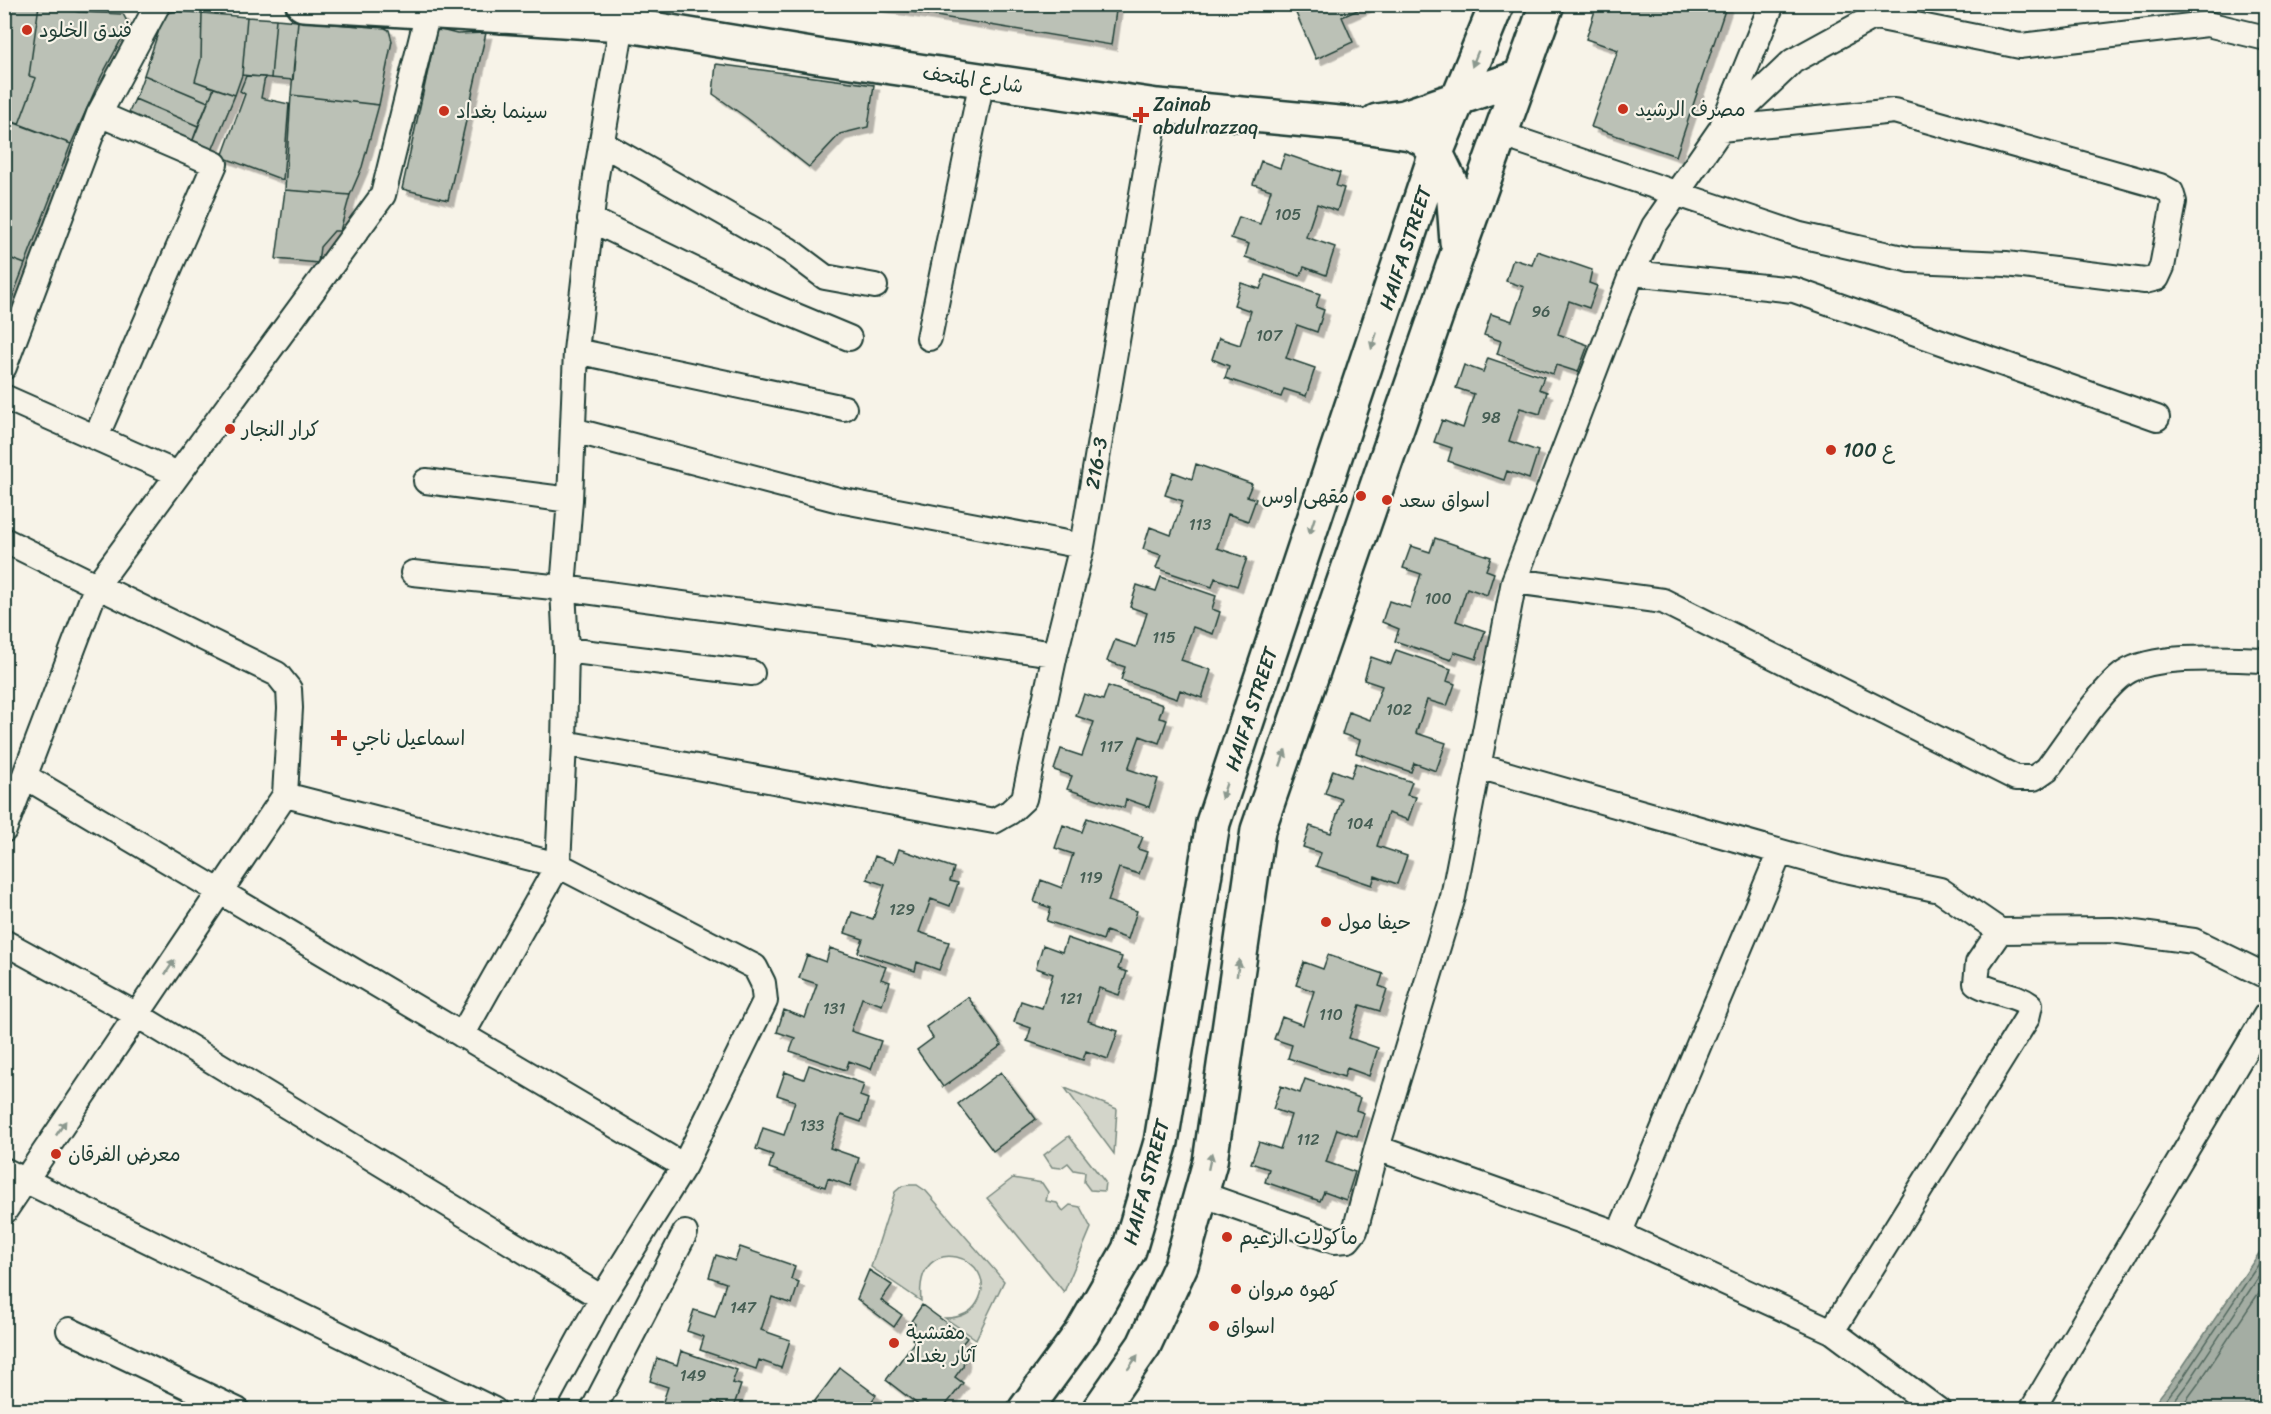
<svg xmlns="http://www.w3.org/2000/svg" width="2271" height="1414" viewBox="0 0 2271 1414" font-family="Sriracha,'Playpen Sans Arabic',sans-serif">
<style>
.green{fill:#d3d5ca;stroke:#79897f;stroke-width:1.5}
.water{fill:#a4ada3;stroke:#6f8077;stroke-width:1.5}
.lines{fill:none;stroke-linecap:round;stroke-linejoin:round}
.shore{stroke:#546a60;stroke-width:1.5}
.building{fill:#bbc1b6;stroke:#1f3d34;stroke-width:1.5;filter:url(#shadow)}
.street-casing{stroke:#1f3d34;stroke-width:28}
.secondary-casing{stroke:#1f3d34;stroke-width:38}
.primary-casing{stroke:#1f3d34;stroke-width:38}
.street{stroke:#f7f3e8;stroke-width:24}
.secondary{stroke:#f7f3e8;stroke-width:33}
.primary{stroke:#f7f3e8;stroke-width:33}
.oneway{fill:#8b988e}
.poi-dot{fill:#c8321e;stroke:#f7f3e8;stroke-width:2}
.labels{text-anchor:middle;stroke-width:4.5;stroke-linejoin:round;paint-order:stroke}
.number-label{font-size:16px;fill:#465e54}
.poi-label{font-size:20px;fill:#1f3d34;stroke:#f7f3e8;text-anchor:start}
.street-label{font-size:20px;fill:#1f3d34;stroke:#f7f3e8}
</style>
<defs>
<filter id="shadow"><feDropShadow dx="5.5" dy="5.5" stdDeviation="0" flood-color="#0004"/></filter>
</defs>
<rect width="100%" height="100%" fill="#f7f3e8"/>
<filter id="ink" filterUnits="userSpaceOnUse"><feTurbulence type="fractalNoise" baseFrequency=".0167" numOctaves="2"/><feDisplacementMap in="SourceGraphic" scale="12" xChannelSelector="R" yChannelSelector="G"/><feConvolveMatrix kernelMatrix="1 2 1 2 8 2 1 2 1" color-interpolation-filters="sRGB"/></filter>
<g filter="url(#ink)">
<!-- green -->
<path class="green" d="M1065 1088 1117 1109 1114 1154Z
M1069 1136 1105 1182 1104 1191 1090 1190 1084 1182 1085 1172 1074 1170 1068 1163 1061 1168 1052 1167 1044 1155Z
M1013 1178 1042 1183 1048 1192 1046 1201 1057 1203 1063 1211 1070 1205 1080 1207 1091 1228 1064 1292 987 1198Z
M909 1185H917L926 1191 1004 1281 976 1339 945 1318C958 1318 970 1315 977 1303 1004 1257 914 1227 921 1301L871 1267 895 1192 902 1186Z"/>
<!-- water -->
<path class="water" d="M2266 1243V1409H2150L2179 1372Z"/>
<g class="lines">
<!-- shore -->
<path class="shore" d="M2158 1410 2184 1376 2266 1253
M2167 1410 2190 1380 2266 1266
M2179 1410 2198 1384 2266 1282"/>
</g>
<!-- building -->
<path class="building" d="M4 4 39 5 29 76 36 78 19 124 4 119Z
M864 4H1117L1111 45Z
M1292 4H1371L1342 17 1353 42 1316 59Z
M1597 4H1727L1676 156 1591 127 1618 50 1586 39Z
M39 5 79 12 123 14 129 25 101 77 71 144 19 124 36 78 29 76Z
M175 11 202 13 201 59 195 81 214 88 208 102 144 75 163 18 168 13Z
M202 13 247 17 242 75 235 95 195 81 201 59Z
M247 17 276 19 271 78 242 75Z
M276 19 298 21 293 80 271 78Z
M298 21 385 28 389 30 392 41 379 105 291 95Z
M437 29 457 34 486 33 448 200 402 189Z
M716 64 874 85 868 127 840 134 809 167 747 118 713 94Z
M144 75 208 102 198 126 135 99Z
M246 76 265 77 261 98 289 104 283 180 222 157 245 94 240 91Z
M214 88 235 95 211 153 191 145Z
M291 95 379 105 362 167 350 195 285 190Z
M135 99 198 126 191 145 126 119Z
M4 119 71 144 25 264 4 256Z
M1285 154 1340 173 1336 186 1344 188 1337 211 1317 204 1306 237 1335 247 1326 275 1304 267 1300 276 1245 257 1249 244 1231 238 1239 217 1260 224 1271 190 1253 184 1261 161 1280 168Z
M285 190 350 195 340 231H334L320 247 318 263 276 259Z
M1537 251 1592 270 1589 283 1597 286 1589 308 1569 301 1558 334 1588 345 1578 372 1556 365 1553 374 1497 354 1501 341 1484 335 1491 314 1512 321 1524 287 1506 281 1513 259 1532 265Z
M4 256 25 264 4 319Z
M1265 275 1320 294 1316 307 1324 310 1317 332 1297 325 1286 358 1315 368 1306 396 1284 389 1281 397 1225 378 1229 366 1212 359 1219 338 1240 345 1251 311 1234 305 1241 283 1260 289Z
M1488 358 1544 377 1539 389 1547 392 1540 414 1520 408 1509 441 1538 451 1529 479 1507 471 1504 480 1448 461 1452 448 1434 442 1442 420 1463 428 1474 394 1456 388 1464 365 1483 372Z
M1196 464 1252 484 1247 496 1256 499 1248 521 1228 514 1217 548 1247 558 1237 586 1215 578 1212 587 1156 568 1161 555 1143 549 1150 527 1171 535 1183 501 1165 495 1173 472 1192 479Z
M1435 538 1491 557 1486 570 1494 573 1487 595 1467 588 1456 621 1485 631 1476 659 1454 652 1451 660 1395 641 1399 629 1382 622 1389 601 1410 608 1421 574 1403 568 1411 546 1430 552Z
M1161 577 1216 596 1212 609 1220 612 1213 634 1193 627 1181 660 1211 670 1202 698 1180 690 1177 699 1121 680 1125 667 1107 661 1115 640 1136 647 1147 613 1130 607 1137 585 1156 591Z
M1396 650 1451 669 1447 681 1455 684 1447 706 1427 700 1416 733 1446 743 1436 771 1414 763 1411 772 1356 753 1360 740 1342 734 1349 712 1370 720 1382 686 1364 680 1371 657 1391 664Z
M1108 686 1163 705 1159 718 1167 720 1159 743 1140 736 1128 769 1158 779 1149 807 1126 799 1124 808 1067 789 1072 776 1054 770 1061 749 1082 756 1094 722 1076 716 1084 694 1103 700Z
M1356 763 1412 782 1407 795 1416 797 1408 820 1388 813 1377 846 1407 856 1397 884 1375 876 1372 885 1316 866 1321 853 1303 847 1310 826 1331 833 1342 799 1325 793 1333 770 1351 777Z
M1087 818 1143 837 1138 849 1147 852 1139 874 1119 868 1108 901 1137 911 1128 939 1106 931 1103 940 1047 921 1051 908 1034 902 1041 880 1062 888 1073 854 1055 848 1063 825 1082 832Z
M899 849 954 868 950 881 958 883 950 906 931 899 919 932 949 942 939 970 917 962 915 971 858 952 863 939 845 933 852 912 873 919 885 885 867 879 875 856 894 863Z
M1067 938 1122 957 1118 969 1127 972 1119 995 1099 988 1088 1021 1118 1031 1108 1059 1086 1051 1083 1060 1027 1041 1031 1028 1014 1022 1021 1001 1042 1008 1053 974 1036 968 1043 945 1062 952Z
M830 948 886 967 881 979 890 982 882 1005 862 998 851 1031 881 1041 871 1069 849 1061 846 1070 790 1051 795 1038 777 1032 784 1010 805 1018 817 984 799 978 807 955 826 962Z
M1328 955 1383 974 1379 986 1387 989 1380 1011 1360 1005 1349 1038 1378 1048 1369 1076 1347 1068 1344 1077 1288 1058 1292 1045 1274 1039 1282 1017 1303 1025 1314 991 1296 985 1304 962 1323 969Z
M968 997 1002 1045 943 1087 917 1050 933 1038 926 1027Z
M809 1065 864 1084 860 1096 868 1099 861 1122 841 1115 830 1148 859 1158 850 1186 828 1178 825 1187 769 1168 773 1155 756 1149 763 1128 784 1135 795 1101 777 1095 785 1072 804 1079Z
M1001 1072 1036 1119 993 1151 958 1104Z
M1305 1079 1360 1098 1356 1110 1364 1113 1357 1136 1337 1129 1326 1162 1355 1172 1346 1200 1324 1192 1320 1201 1265 1182 1269 1169 1251 1163 1259 1142 1280 1149 1291 1115 1273 1109 1281 1086 1300 1093Z
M740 1247 795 1266 791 1279 799 1282 792 1304 772 1297 761 1330 790 1340 781 1368 759 1360 756 1369 700 1350 704 1337 687 1331 694 1310 715 1317 726 1283 709 1277 716 1255 735 1261Z
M869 1270 892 1285 881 1300 902 1315 894 1327 857 1299Z
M922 1305 967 1338 957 1350 963 1354 964 1360 963 1366 955 1377 963 1383 946 1405 952 1410H925L886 1380 915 1341 912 1339 914 1336 909 1332 915 1324 911 1321Z
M681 1351 737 1370 732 1383 741 1385 733 1408 713 1401 710 1410H660L668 1387 650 1381 657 1358 677 1365Z
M840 1368 876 1395 866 1410H808Z"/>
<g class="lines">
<!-- street casing -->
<g class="street-casing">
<path id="street" d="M1876 17 2020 46 2207 24 2266 38
M1727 124 1793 61 1888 9
M1500 134 1800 235 1911 260 2006 264 2145 281 2157 278 2162 267 2174 202 2171 192 2160 186 1894 111 1721 129
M603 144 789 250 825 277 875 286
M590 219 753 298 849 338
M1632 273 1794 290 2157 418
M929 338 982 80
M576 351 844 408
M4 367 99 114 158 4
M4 397 178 474
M573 430 839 500 1082 546
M96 437 215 164 99 114
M426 481 570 500
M4 540 277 674 289 689 290 708 285 795 4 1212
M413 573 563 588 1055 654
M1514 581 1663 601 2016 778H2034L2047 769C2066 744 2101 689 2125 673 2156 653 2230 659 2266 660
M566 650 752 673
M564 743 994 821 1010 812 1024 799 1055 654 1082 546 1157 106
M1478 766 1841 869 1940 890 2000 931 2112 930 2194 941 2266 976
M26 777 684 1166
M285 795 558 865 755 967 763 983 765 1001 684 1166 602 1298 541 1410
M4 830 97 585 383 195 428 12
M4 942 137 1015 602 1298
M462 1035 558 865 564 743 566 650 563 588 570 500 576 351 596 176 622 24
M1377 1148 1619 1234 1832 1331 1938 1410
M4 1170 494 1410
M1201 1194 1334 1241 1348 1240 1355 1231 1377 1148 1453 897 1514 581 1632 273 1654 226 1721 129 1772 4
M1619 1234 1780 852
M69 1330 237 1410
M1832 1331 2027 1018 2030 1005C2014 993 1993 994 1976 983L1978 963 2000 931
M593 1410 685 1233
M2032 1410 2266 1015"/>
</g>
<!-- secondary casing -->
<g class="secondary-casing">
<path id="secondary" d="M503 16 622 24 817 56 1157 106 1349 124 1410 133 1424 139 1436 153 1453 188 1457 242
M1377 121 1404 117 1520 77
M1025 1410 1082 1332 1129 1250 1161 1142 1213 823 1436 153 1497 4
M1099 1410 1144 1345 1181 1265 1210 1162 1258 830 1457 255 1547 4"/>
</g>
<!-- primary casing -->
<g class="primary-casing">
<path id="primary" d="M303 4 503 16 523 4"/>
</g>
<!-- street -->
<use href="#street" class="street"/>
<!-- secondary -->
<use href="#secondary" class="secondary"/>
<!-- primary -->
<use href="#primary" class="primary"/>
</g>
<!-- one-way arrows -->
<defs><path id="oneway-solid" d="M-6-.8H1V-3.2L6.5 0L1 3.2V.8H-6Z" transform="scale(1.5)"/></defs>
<g class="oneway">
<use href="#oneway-solid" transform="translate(1475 59) rotate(112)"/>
<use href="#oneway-solid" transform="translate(1374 341) rotate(108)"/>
<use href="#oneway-solid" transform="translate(1312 526) rotate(108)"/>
<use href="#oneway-solid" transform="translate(1283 758) rotate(-71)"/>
<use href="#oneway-solid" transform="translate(1224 791) rotate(108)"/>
<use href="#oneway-solid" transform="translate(170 967) rotate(-56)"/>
<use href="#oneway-solid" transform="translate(1238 968) rotate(-82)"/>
<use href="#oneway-solid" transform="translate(61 1128) rotate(-56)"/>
<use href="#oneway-solid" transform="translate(1210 1161) rotate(-78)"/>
<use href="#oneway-solid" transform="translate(1133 1362) rotate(-55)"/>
</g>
</g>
<!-- markers -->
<g class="poi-dot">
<circle cx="27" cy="30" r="6"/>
<circle cx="1623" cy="109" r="6"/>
<circle cx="444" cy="111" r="6"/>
<path d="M1138 106h6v6h6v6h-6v6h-6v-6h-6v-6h6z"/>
<circle cx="230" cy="429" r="6"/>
<circle cx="1831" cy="450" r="6"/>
<circle cx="1361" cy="496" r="6"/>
<circle cx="1387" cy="500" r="6"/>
<path d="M336 729h6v6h6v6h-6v6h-6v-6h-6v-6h6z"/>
<circle cx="1326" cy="922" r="6"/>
<circle cx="56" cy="1154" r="6"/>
<circle cx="1227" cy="1237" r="6"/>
<circle cx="1236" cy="1289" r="6"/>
<circle cx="1214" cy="1326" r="6"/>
<circle cx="894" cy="1343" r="6"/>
</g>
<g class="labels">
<!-- number labels -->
<g class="number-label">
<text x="1288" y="220">105</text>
<text x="1541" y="317">96</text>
<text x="1269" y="341">107</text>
<text x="1491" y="423">98</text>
<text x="1200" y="530">113</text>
<text x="1438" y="604">100</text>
<text x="1164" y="643">115</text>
<text x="1399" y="715">102</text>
<text x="1111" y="752">117</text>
<text x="1360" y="829">104</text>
<text x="1091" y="883">119</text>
<text x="902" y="915">129</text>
<text x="1071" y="1004">121</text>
<text x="834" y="1014">131</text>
<text x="1331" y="1020">110</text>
<text x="812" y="1131">133</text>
<text x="1308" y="1145">112</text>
<text x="743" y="1313">147</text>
<text x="693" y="1381">149</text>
</g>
<!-- poi labels -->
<g class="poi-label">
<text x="39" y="37">فندق الخلود</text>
<text x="1153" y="111">Zainab<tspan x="1153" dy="23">abdulrazzaq</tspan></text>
<text x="1635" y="116">مصرف الرشيد</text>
<text x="456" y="118">سينما بغداد</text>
<text x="242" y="436">كرار النجار</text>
<text x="1843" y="457">100 ع</text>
<text x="1349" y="503" text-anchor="end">مقهى اوس</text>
<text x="1399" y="507">اسواق سعد</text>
<text x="352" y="745">اسماعيل ناجي</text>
<text x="1338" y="929">حيفا مول</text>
<text x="68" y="1161">معرض الفرقان</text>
<text x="1239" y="1244">مأكولات الزعيم</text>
<text x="1248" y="1296">كهوه مروان</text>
<text x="1226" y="1333">اسواق</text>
<text x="906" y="1339">مفتشية<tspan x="906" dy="23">آثار بغداد</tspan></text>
</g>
<!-- street labels -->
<g class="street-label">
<text transform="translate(973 79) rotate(8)" y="7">شارع المتحف</text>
<text transform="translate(1405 248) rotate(-72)" y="7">HAIFA STREET</text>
<text transform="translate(1096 463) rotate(-80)" y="7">216-3</text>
<text transform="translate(1251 709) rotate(-72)" y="7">HAIFA STREET</text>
<text transform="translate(1146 1182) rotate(-75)" y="7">HAIFA STREET</text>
</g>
</g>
<!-- margin -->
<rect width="2271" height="1414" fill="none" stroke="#f7f3e8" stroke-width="24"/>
<rect x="12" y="12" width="2247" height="1390" fill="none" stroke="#1f3d34" stroke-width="2" filter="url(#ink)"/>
</svg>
